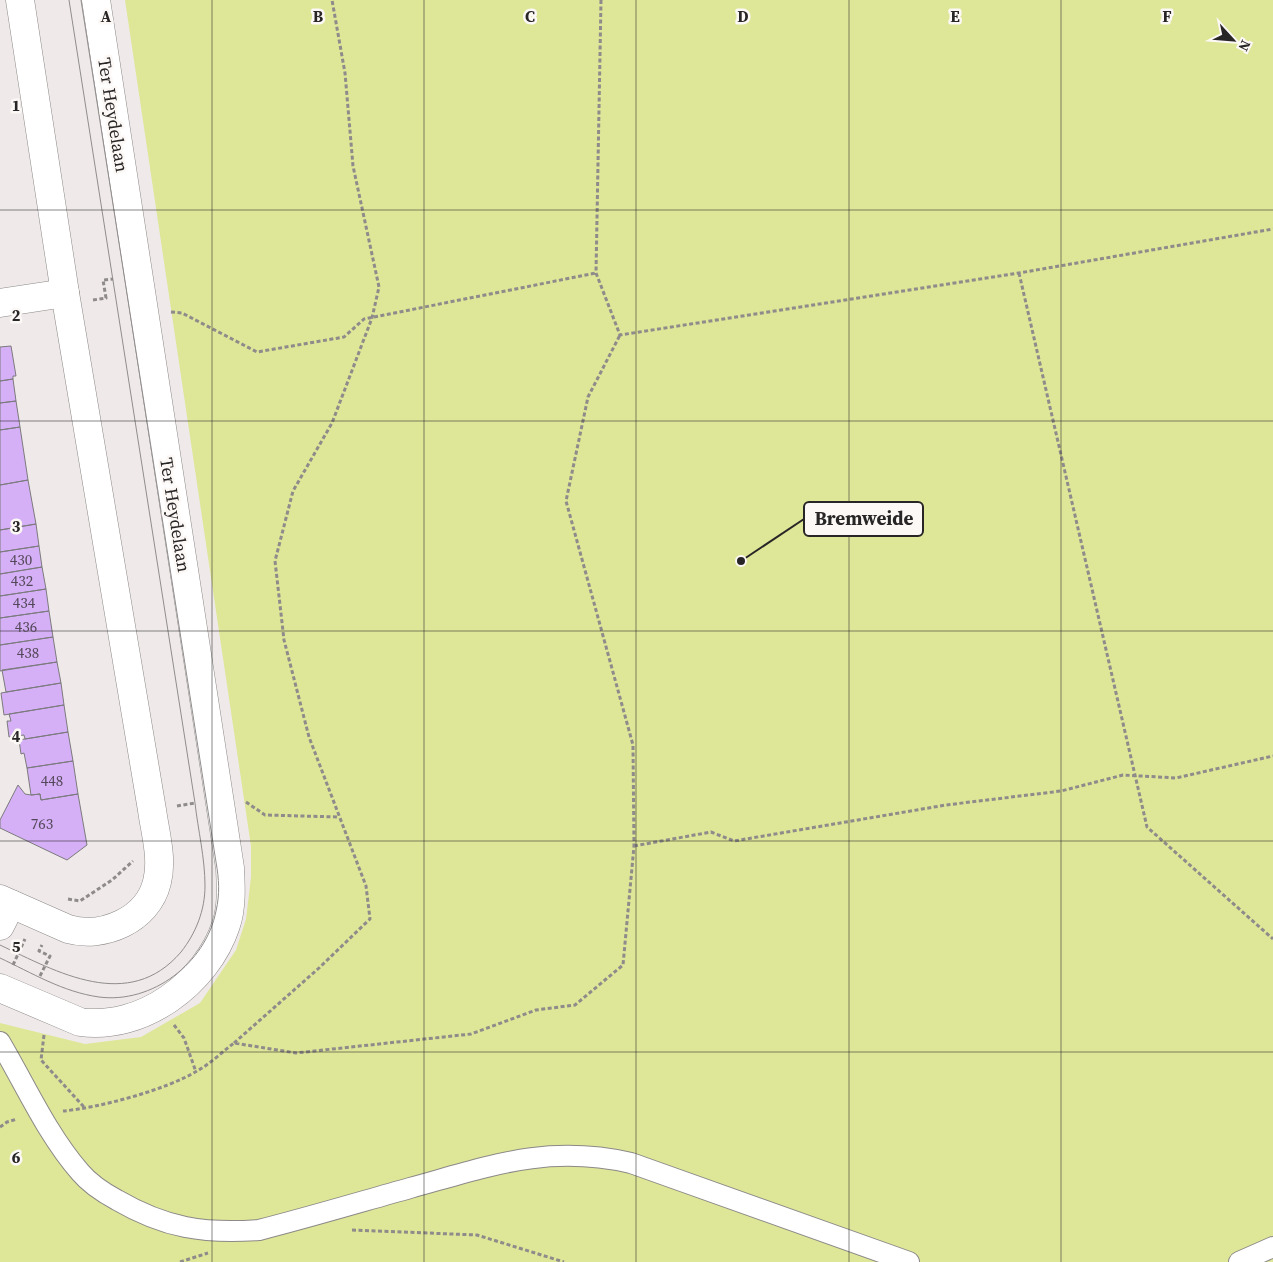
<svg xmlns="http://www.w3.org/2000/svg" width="1273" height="1262" viewBox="0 0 1273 1262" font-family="'Source Serif 4',serif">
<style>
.green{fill:#dee698}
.building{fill:#d6b0f6;stroke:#7b7a7d}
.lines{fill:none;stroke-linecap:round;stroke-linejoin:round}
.pedestrian-casing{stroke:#8c8987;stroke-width:22}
.minor-casing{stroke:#8c8987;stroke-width:29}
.tertiary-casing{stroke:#8c8987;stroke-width:29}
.path{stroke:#8e8b8a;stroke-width:3;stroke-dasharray:4 2.5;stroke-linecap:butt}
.pedestrian{stroke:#fff;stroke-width:20}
.minor{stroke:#fff;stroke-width:28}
.tertiary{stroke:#fff;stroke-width:28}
.tram{stroke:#918d8d;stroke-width:1}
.grid{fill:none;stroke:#272525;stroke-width:1;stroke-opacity:0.55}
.labels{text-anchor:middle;stroke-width:5;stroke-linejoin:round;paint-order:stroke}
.number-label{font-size:15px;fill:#534859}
.street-label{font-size:18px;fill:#272525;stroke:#fcf8f6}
.grid-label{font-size:16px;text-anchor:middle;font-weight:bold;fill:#272525;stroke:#fcf8f6;stroke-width:5;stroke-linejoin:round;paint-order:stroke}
.leader{fill:none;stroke:#272525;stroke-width:2}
.callout-dot{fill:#272525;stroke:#fcf8f6;stroke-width:2}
.callout{fill:#fcf8f6;stroke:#272525;stroke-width:2}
.callout-label{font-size:19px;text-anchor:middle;font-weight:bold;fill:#272525}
</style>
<rect width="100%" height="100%" fill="#efeae9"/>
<!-- green -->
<path class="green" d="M125 0H1273V1262H0V1023L85 1044 141 1037 200 1003 236 950 246 919 251 877V846Z"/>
<!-- building -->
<path class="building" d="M11 346 16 376H13V379L0 381V347Z
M13 379 16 401 0 403V381Z
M16 401 20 427 0 430V403Z
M20 427 28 480 0 485V430Z
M28 480 36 524 0 530V485Z
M36 524 39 546 0 552V530Z
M39 546 42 567 0 574V552Z
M42 567 46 589 0 596V574Z
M46 589 49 611 0 618V596Z
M49 611 53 637 0 645V618Z
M53 637 57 662 0 671V645Z
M57 662 61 683 6 692 2 670Z
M61 683 64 705 4 715 1 693Z
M64 705 68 732 25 739 24 735 9 737 7 721H11L9 714Z
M68 732 73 761 27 768 24 753 21 754 19 740Z
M73 761 78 794 41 800 40 794 31 795 27 768Z
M18 785 25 794 31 795 40 794 41 800 78 794 87 845 67 860 0 828V820Z"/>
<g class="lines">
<!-- pedestrian casing -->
<g class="pedestrian-casing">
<path id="pedestrian" d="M0 1042C26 1086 47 1134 80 1172 90 1184 104 1193 117 1200 165 1228 204 1234 259 1230 310 1217 360 1202 410 1188 490 1166 547 1144 631 1163L909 1262
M1239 1262 1273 1247"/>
</g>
<!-- minor casing -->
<g class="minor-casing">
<path id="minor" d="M0 303 65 293
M0 926 11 904"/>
</g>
<!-- tertiary casing -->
<g class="tertiary-casing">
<path id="tertiary" d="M0 899 68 929C103 939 148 920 157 882 163 859 155 832 152 810L65 293 20 0
M0 988 80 1022C142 1031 207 983 226 925 232 907 231 887 230 868L96 0"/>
</g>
<!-- path -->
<path class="path" d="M601 0 596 273 620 335 1019 273 1273 229
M1019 273 1147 827 1273 939
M93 300 106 298 103 280 113 279
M171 312 182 313 257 352 344 337 364 319 596 273
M246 802 265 815 339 817
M177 806 195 803
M634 846 711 832 734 841 946 805 1061 791 1123 775 1176 778 1273 756
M68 899 80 901 112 880 133 861
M13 965 25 939
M40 976 50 956 39 951 42 945
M174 1025 184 1038 196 1072
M44 1035 41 1060 84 1107
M234 1043 319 968 370 919 366 886 309 737 284 640 275 561 293 491 332 423 372 318 379 287 353 166 345 73 332 0
M63 1111C98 1108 166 1090 197 1071 210 1064 222 1052 234 1043L296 1053 471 1034 536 1010 575 1005 623 965 634 846 633 745 566 501 588 397 620 335
M0 1127 7 1122 17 1119
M352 1230 477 1235 564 1262
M180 1262 208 1253"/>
<!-- pedestrian -->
<use href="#pedestrian" class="pedestrian"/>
<!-- minor -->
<use href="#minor" class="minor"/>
<!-- tertiary -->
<use href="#tertiary" class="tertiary"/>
<!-- tram -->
<path class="tram" d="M0 945C57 972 129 1013 181 952 196 933 205 910 205 886 205 858 198 830 195 803L69 0
M0 958C32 973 63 992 99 997 152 1004 206 963 216 911 220 894 219 879 216 862L81 0"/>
</g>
<!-- grid -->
<path class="grid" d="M212 0V1262M424 0V1262M636 0V1262M849 0V1262M1061 0V1262M0 210H1273M0 421H1273M0 631H1273M0 841H1273M0 1052H1273"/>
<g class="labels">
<!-- number labels -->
<g class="number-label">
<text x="21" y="565">430</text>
<text x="22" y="586">432</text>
<text x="24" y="608">434</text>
<text x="26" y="632">436</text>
<text x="28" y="658">438</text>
<text x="52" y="786">448</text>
<text x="42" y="829">763</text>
</g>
<!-- street labels -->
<g class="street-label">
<text transform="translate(113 115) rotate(81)" y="6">Ter Heydelaan</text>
<text transform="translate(175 515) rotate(81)" y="6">Ter Heydelaan</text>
</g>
</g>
<g class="grid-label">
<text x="106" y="22">A</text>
<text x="318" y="22">B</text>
<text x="530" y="22">C</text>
<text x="743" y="22">D</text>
<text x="955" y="22">E</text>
<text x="1167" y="22">F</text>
<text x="16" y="111">1</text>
<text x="16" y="321">2</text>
<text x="16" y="532">3</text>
<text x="16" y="742">4</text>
<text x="16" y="952">5</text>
<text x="16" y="1163">6</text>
</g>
<!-- callouts -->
<path class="leader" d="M741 561L804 519"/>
<circle class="callout-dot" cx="741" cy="561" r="5"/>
<rect class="callout" x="804" y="502" width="119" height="34" rx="5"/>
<g class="callout-label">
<text x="864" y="525">Bremweide</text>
</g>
<!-- north arrow -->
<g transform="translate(1233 40) rotate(116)" stroke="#fcf8f6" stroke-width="4" paint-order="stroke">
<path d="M0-4L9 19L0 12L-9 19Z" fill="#272525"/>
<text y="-8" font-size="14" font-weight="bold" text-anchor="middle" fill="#272525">N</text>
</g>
</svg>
